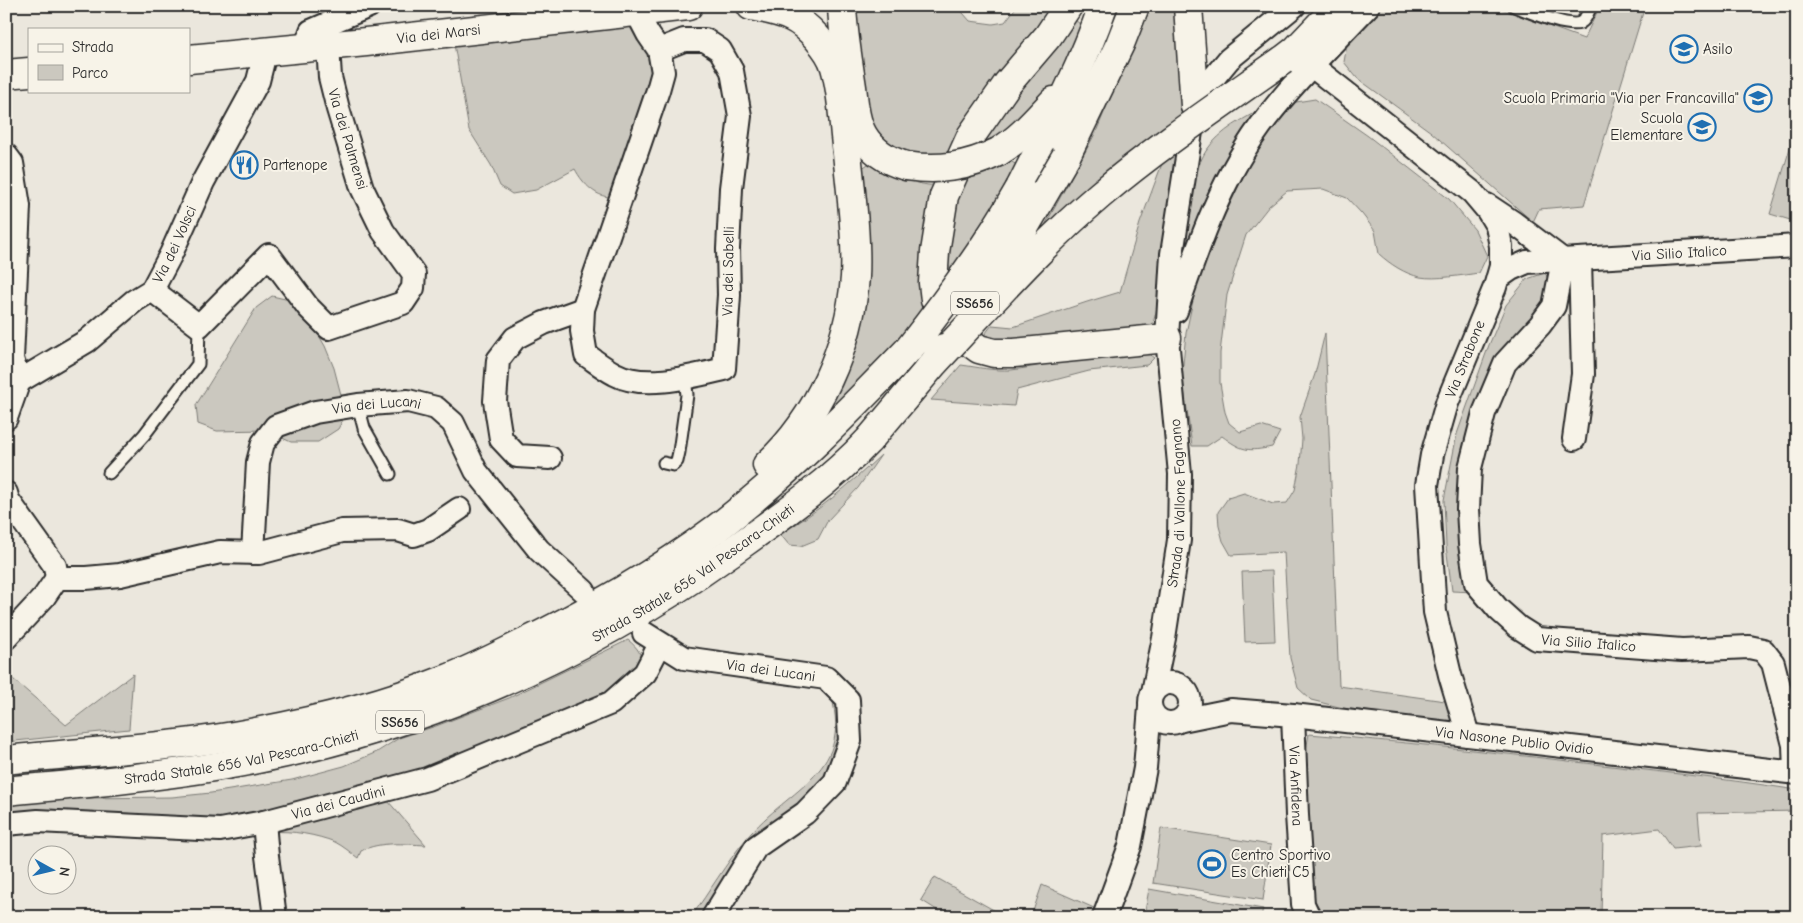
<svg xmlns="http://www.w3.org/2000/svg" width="1803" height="923" viewBox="0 0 1803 923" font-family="'Comic Neue',sans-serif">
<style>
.green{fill:#cbc8bf;stroke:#7b7a75}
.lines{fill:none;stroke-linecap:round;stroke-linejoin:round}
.service-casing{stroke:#2b2b2b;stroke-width:15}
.minor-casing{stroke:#2b2b2b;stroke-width:26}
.secondary-casing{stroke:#2b2b2b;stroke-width:31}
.trunk-casing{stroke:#2b2b2b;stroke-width:31}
.service{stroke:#f7f3e8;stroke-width:11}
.minor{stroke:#f7f3e8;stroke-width:22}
.secondary{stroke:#f7f3e8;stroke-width:28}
.trunk{stroke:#f7f3e8;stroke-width:28}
.trunk-bridge-casing{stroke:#2b2b2b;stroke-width:31;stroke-linecap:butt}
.trunk-bridge{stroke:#f7f3e8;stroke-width:28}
.labels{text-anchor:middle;stroke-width:4;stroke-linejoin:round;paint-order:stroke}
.shield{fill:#f7f3e8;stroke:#686764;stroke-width:1}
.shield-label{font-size:14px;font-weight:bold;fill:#2b2b2b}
.street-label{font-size:15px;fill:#2b2b2b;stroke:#f7f3e8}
.poi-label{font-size:15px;fill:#2b2b2b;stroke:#f7f3e8;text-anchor:start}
</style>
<rect width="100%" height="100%" fill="#ebe7dd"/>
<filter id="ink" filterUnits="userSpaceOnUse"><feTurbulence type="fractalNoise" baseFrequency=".02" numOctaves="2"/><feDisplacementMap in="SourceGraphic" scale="10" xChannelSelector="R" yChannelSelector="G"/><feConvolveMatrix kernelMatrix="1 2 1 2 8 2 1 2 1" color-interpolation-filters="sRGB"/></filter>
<g filter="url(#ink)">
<!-- green -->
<path class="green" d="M855 6H957L970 21 993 24 1005 22 1017 6H1065L961 150 923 165 876 137 867 111Z
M1148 6H1184L1189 119 1038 238 1096 132Z
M1374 6H1493L1584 39 1600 6H1645L1584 205 1539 209 1533 222 1431 132 1357 78 1344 62 1348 38Z
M1074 19 1081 25 1077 41 1056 87 984 153 975 139Z
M636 23 657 54 615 197C597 199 583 184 575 169L536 190 512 194 500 186 491 165 469 130 454 44Z
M1315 99 1368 136 1449 199 1475 230 1487 256 1479 273C1464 275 1435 280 1420 277 1405 274 1390 264 1379 254L1375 231 1362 214 1347 198 1323 189 1287 191 1269 206 1246 235 1227 295 1220 353V383L1225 412 1229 423 1240 432 1261 426 1280 432 1272 447C1248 452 1242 451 1222 436L1207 446H1192L1182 374 1186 333 1200 268 1248 166 1275 122 1290 103Z
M1267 106 1181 263C1186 233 1190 175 1206 151 1220 130 1245 118 1267 106Z
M1797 125V222L1770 214Z
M1180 142 1168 215 1156 312 1153 323 1149 329 978 343 992 325 1013 327 1087 302 1120 292 1140 223 1166 153Z
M1008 160 1021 167 944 288 943 221 965 180Z
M868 164C889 166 906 183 928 185 934 186 941 183 947 182L930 303 899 340 829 413V402L861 169Z
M1545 273 1552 285 1475 440 1474 592 1452 591 1446 546 1444 500 1457 434 1489 345 1506 305 1527 279Z
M272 296 294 301 311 322 325 346 334 368 346 414 338 429 318 442H291L265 430 217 431 198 424 196 405 256 308Z
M1325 333 1339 686 1445 701 1455 723 1343 708 1311 700 1298 688 1290 658 1284 552 1231 555 1223 541 1219 526 1218 512 1228 498 1244 493 1273 504 1287 503 1295 490 1300 464 1302 439 1300 417 1315 374Z
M1098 351H1145L1154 358 1147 365 1089 371 1017 390 1014 406 931 400 961 365C977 367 994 371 1011 370 1040 367 1070 358 1098 351Z
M881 455 858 488 828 520 818 539 801 546 789 545 780 534C818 512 849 485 881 455Z
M1272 571 1275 641 1245 642 1242 572Z
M628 640C650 657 640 668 625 685L444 768 268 819H6V804L84 798 172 797 211 793 292 780 344 766 377 752 399 738 436 726 509 698Z
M6 673 66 725 133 674 129 729 6 742Z
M829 688 846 713 834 773 706 917H691C710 891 726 863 746 839 790 785 857 774 829 688Z
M1309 734C1395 741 1482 751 1568 761 1644 770 1721 778 1797 790V811L1698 813 1701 846 1673 849 1659 829 1603 836 1601 917H1328L1325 915 1312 898 1303 767Z
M381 793 426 845C404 844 380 841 361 851L358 858C351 853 343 846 335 842 317 835 291 830 271 832Z
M1161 828 1271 845 1263 900 1153 883Z
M935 877 1006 917H948L921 900Z
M1042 885 1094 908 1090 917H1031Z
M1149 889 1263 909 1261 917H1144Z"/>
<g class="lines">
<!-- service casing -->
<g class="service-casing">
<path id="service" d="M1514 6C1528 11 1566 28 1580 23 1586 20 1588 12 1591 6
M358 405 364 428 390 474
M664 463 673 465 677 461 679 452 687 395 685 378
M109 473 144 435 198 364 199 326"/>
</g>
<!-- minor casing -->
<g class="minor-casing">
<g id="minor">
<path d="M637 13 648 34 659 50 684 40H705L720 50 732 71 740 116 731 188 728 249 729 295 724 369C694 376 644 390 615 374 605 369 595 361 586 355L582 331 583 309 658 90 663 72 659 50"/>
<path d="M305 49 311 31 369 6"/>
<path d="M1312 66 1472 192 1488 211 1497 226 1501 246V266L1495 287 1447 403 1432 455 1427 485 1435 612 1450 675 1468 735"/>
<path d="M6 155 12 163 19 206 12 359 19 381"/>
<path d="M1487 205 1514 223 1563 260"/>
<path id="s1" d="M1563 260 1554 306 1540 325 1505 363 1484 413 1470 468 1468 509 1470 544 1476 583 1498 609 1518 627 1537 639 1682 650 1749 647 1763 650 1773 663 1794 745 1795 772"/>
<path id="s2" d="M1498 278 1511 269 1527 262 1797 246"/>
<path d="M152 290 199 326 269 255 308 307 329 328 403 303 413 288 414 274 383 231 362 188 338 109 330 77 328 46"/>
<path d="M1176 311C1199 243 1223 173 1268 116 1298 77 1334 42 1368 6"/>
<path id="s3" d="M6 389 87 341 134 301 152 290 171 254 203 182 258 81 265 53"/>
<path d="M6 418 19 381"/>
<path d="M1574 439 1583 374 1580 259"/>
<path d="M550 458 517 456 501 439 495 401 498 360 515 338 544 323 583 309"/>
<path d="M6 493 8 500 55 566 57 578"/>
<path id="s4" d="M253 553 258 462 263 443 276 426 315 412 358 405 408 401 436 408 453 423 476 471 539 550 584 591"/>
<path d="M57 578H86L120 575 220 552 259 553 342 531 398 530 414 535 428 530 459 509"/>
<path id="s5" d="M644 633 684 658 826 678 848 700 850 741 835 782 805 813 756 847 713 917"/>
<path d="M6 638 44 597 57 578"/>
<circle cx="1170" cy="703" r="20"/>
<path id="s6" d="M1153 692 1164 638 1179 540 1180 474 1167 338 1172 254 1195 106 1210 82 1229 59 1294 6"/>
<path id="s7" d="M1293 715 1297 815 1303 904 1309 917"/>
<path id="s8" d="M1182 720 1231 710 1293 715 1797 773"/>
<path d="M264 822 267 856 275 917"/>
<path id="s9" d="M6 824 38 821 220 830 264 822 427 779 611 703 645 673 660 644"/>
<path d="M1104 917 1130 846 1145 768 1150 707"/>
</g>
</g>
<!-- secondary casing -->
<g class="secondary-casing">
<g id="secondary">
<path id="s10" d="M189 59 366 42 688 6"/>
<path d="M6 74 29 72"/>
</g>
</g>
<!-- trunk casing -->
<g class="trunk-casing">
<g id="trunk">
<path d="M751 6C764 9 778 11 791 17 807 24 830 49 835 67 843 94 843 125 847 153 851 191 857 239 855 277 850 346 818 418 767 465"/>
<path d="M842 6C843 33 848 60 852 87 854 103 855 121 863 135 873 152 888 161 906 166"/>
<path d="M1068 6 1048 36 1008 83 971 136 944 196 935 252 933 283 935 300 941 314 950 328 979 349 994 353H1014L1167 338"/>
<path d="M1188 6 1195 106"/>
<path d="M1283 60 1296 50 1338 6"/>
<path d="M998 152C1020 139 1036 120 1054 101"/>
<path d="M1066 156 1120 44 1135 6"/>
<path d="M1020 188C1050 128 1081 69 1103 6"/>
<path d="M6 760C89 751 174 748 256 732 320 720 384 704 444 680 468 671 492 659 514 648 585 614 654 575 717 528 787 475 848 412 909 349"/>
<path id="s11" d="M6 791C78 784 149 778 220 766 404 735 577 662 728 554 777 519 828 484 869 440"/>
</g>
</g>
<!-- service -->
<use href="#service" class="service"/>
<!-- minor -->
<use href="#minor" class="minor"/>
<!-- secondary -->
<use href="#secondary" class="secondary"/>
<!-- trunk -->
<use href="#trunk" class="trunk"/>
<!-- trunk-bridge casing -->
<g class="trunk-bridge-casing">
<path id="trunk-bridge" d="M906 166C939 171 967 167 998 152
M981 294 1013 247 1066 156
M909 349C949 298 988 245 1020 188
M934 363C988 306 1040 246 1100 195 1158 146 1221 104 1283 60
M869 440 934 363 944 348"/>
</g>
<!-- trunk-bridge -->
<use href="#trunk-bridge" class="trunk-bridge"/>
</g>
</g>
<!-- icons -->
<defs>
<g id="school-ring" transform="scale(1.4375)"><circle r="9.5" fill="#f7f3e8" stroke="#1f6fb2" stroke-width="1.5"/><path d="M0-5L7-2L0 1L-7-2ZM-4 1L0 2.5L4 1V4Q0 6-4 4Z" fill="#1f6fb2"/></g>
<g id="restaurant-ring" transform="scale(1.4375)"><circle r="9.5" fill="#f7f3e8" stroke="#1f6fb2" stroke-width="1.5"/><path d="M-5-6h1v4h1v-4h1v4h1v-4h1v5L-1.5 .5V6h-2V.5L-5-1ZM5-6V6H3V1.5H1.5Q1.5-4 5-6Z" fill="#1f6fb2"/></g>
<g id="stadium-ring" transform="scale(1.4375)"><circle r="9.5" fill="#f7f3e8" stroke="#1f6fb2" stroke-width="1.5"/><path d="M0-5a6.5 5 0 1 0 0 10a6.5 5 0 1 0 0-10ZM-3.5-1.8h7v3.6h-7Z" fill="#1f6fb2"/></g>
</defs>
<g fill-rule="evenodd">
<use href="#school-ring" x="1684" y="49"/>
<use href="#school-ring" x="1758" y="98"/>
<use href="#school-ring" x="1702" y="127"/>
<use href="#restaurant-ring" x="244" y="165"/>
<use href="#stadium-ring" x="1212" y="864"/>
</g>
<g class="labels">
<!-- shield labels -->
<g class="shield">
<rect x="951" y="291.5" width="48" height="23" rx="4"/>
<rect x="376" y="710.5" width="48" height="23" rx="4"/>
</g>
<g class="shield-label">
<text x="975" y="308">SS656</text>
<text x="400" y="727">SS656</text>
</g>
<!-- street labels -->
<g class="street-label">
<text dy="5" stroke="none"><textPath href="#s10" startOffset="251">Via dei Marsi</textPath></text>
<text transform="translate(348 139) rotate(73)" y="5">Via dei Palmensi</text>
<text dy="5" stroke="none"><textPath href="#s3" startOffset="228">Via dei Volsci</textPath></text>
<text dy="5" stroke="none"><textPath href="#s2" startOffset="186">Via Silio Italico</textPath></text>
<text transform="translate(728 271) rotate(-89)" y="5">Via dei Sabelli</text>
<text transform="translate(1465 359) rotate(-68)" y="5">Via Strabone</text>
<text dy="5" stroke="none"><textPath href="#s4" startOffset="236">Via dei Lucani</textPath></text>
<text dy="5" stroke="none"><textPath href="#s6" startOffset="191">Strada di Vallone Fagnano</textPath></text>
<text dy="5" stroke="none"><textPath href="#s11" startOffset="731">Strada Statale 656 Val Pescara-Chieti</textPath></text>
<text dy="5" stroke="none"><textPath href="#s1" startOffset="484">Via Silio Italico</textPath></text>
<text dy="5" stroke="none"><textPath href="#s5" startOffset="135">Via dei Lucani</textPath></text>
<text dy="5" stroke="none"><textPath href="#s8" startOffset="335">Via Nasone Publio Ovidio</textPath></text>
<text dy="5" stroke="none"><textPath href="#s11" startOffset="238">Strada Statale 656 Val Pescara-Chieti</textPath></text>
<text dy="5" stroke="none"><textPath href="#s7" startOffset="71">Via Anfidena</textPath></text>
<text dy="5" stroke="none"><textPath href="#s9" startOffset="336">Via dei Caudini</textPath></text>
</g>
<!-- poi labels -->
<g class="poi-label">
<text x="1703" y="54">Asilo</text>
<text x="1739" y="103" text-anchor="end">Scuola Primaria "Via per Francavilla"</text>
<text x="1683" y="123" text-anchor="end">Scuola<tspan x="1683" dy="17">Elementare</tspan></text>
<text x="263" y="170">Partenope</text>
<text x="1231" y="860">Centro Sportivo<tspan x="1231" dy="17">Es Chieti C5</tspan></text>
</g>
</g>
<!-- margin -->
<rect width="1803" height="923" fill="none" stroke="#f7f3e8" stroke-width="25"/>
<rect x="12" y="12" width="1778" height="898" fill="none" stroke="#2b2b2b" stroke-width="2" filter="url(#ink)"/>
<!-- legend -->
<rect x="28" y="28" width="162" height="65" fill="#f7f3e8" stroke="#a5a39c"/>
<rect x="38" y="44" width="25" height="8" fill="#f7f3e8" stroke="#a5a39c"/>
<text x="72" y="52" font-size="15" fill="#2b2b2b">Strada</text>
<rect x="38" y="65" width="25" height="15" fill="#cbc8bf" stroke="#a5a39c"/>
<text x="72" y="78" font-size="15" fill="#2b2b2b">Parco</text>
<!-- north arrow -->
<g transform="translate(52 870) rotate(98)"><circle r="24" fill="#f7f3e8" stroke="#a5a39c"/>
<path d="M0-4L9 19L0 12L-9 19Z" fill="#1f6fb2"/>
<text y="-8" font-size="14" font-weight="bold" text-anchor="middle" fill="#2b2b2b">N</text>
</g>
</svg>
